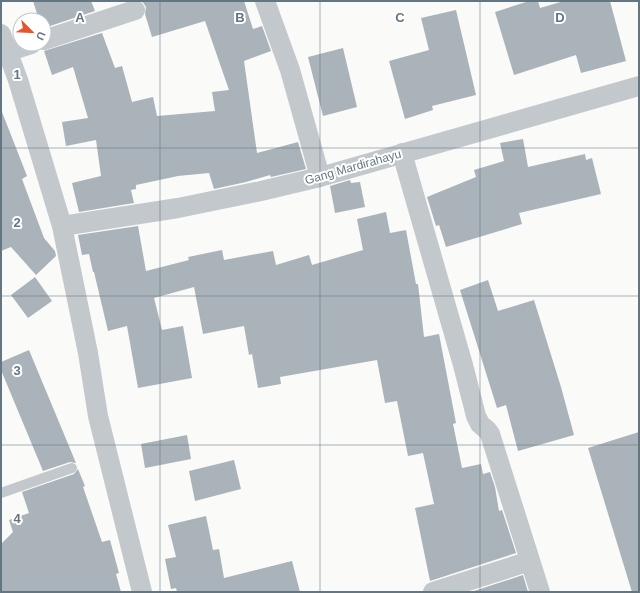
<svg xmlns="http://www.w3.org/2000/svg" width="640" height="593" viewBox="0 0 640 593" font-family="Arial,sans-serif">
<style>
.building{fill:#aab3b9}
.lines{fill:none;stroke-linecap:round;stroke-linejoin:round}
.lane{stroke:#c3c8cc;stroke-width:10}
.street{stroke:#c3c8cc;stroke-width:20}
.grid{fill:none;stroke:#657683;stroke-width:1;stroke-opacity:0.55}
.labels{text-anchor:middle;stroke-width:4;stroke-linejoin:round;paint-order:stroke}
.street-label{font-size:12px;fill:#657683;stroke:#fff}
.grid-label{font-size:13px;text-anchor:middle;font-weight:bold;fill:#657683;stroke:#fff;stroke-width:4;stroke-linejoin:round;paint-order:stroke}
</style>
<rect width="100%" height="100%" fill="#fafaf8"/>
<!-- building -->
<path class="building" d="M33 1H91L95 11 44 28V20H39Z
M142 1H244L253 29 262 26 271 51 244 61 257 153 298 142 306 169 271 177 270 175 246 182 214 189 209 173 178 176 136 185V189L131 190 134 203 79 212 72 183 101 176 96 140 66 146 62 122 88 118 73 67 52 75 44 51 102 33 115 68 122 66 132 102 153 97 157 116 215 111 212 92 229 90 205 21 152 37 145 14 146 7Z
M529 1H538L540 8 564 1H610L626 61 581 73 576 55 514 75 495 12Z
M456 10 476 95 432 106 433 110 405 119 389 61 429 50 421 18Z
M343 48 357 107 323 116 308 57Z
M2 112 27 176 22 179 44 238 55 251 56 256 36 275 11 247 1 251V113Z
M523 139 528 167 585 154 586 160 592 158 601 194 519 213 522 224 446 247 439 225 436 226 427 197 476 177 474 170 504 161 500 143Z
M350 180 351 183 360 182 365 207 335 213 330 186Z
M386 212 390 233 406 230 416 284H418L424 337 439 334 456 423 453 424 462 468 481 464 483 474 490 472 495 487 499 511 502 510 516 553 430 581 415 508 434 504 423 453 408 456 397 401 385 403 377 360 280 377 281 384 258 388 252 354 249 355 244 326 203 334 194 287 154 298 162 330 183 326 192 378 138 388 127 326 108 331 94 272H93L89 254 82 255 78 235 138 226 146 271 189 260 188 257 222 250 224 260 273 251 276 265 309 255 312 265 363 250 357 219Z
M35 277 52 301 28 318 11 295Z
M488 280 498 311 534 300 561 387 574 435 518 451 506 405 497 408 460 290Z
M29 350 76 463 70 462 43 471 1 370V362Z
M639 432V592H632L588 448Z
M187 435 191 459 145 468 141 444Z
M234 460 241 489 195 501 189 471Z
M78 469 85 486 83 487 102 542 110 540 119 573 116 574 121 592H1V544L13 532 9 520 29 513 22 492 74 474Z
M206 516 213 550 219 549 224 578 292 561 300 592H177L176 588 171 589 165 559 176 557 168 525Z
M523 575 528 592H471Z"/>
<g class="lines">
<!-- lane -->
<path class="lane" d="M1 493 72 468"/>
<!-- street -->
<path class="street" d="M265 1 290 70 320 177
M1 34 18 80 62 226 88 353 98 416 142 592
M44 40 135 10
M7 52 31 44
M402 153 463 365 476 416 480 424 487 430 490 434 540 592
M62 226 178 208 261 191 320 177 639 86
M433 592 530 561"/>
</g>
<!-- grid -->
<path class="grid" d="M160 1V592M320 1V592M480 1V592M1 148H639M1 296H639M1 445H639"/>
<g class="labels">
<!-- street labels -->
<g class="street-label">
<text transform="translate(353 167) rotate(-16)" y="4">Gang Mardirahayu</text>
</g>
</g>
<g class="grid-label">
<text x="80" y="22">A</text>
<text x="240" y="22">B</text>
<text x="400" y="22">C</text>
<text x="560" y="22">D</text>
<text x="17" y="79">1</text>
<text x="17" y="227">2</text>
<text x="17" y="375">3</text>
<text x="17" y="523">4</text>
</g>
<!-- border -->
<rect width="640" height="593" fill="none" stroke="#657683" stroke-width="4"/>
<!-- north arrow -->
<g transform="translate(32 32) rotate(114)"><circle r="19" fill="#ffffff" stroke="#c1c8cd"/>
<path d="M0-3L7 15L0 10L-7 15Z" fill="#e4572e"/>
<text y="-6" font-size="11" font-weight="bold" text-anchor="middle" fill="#657683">U</text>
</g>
</svg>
